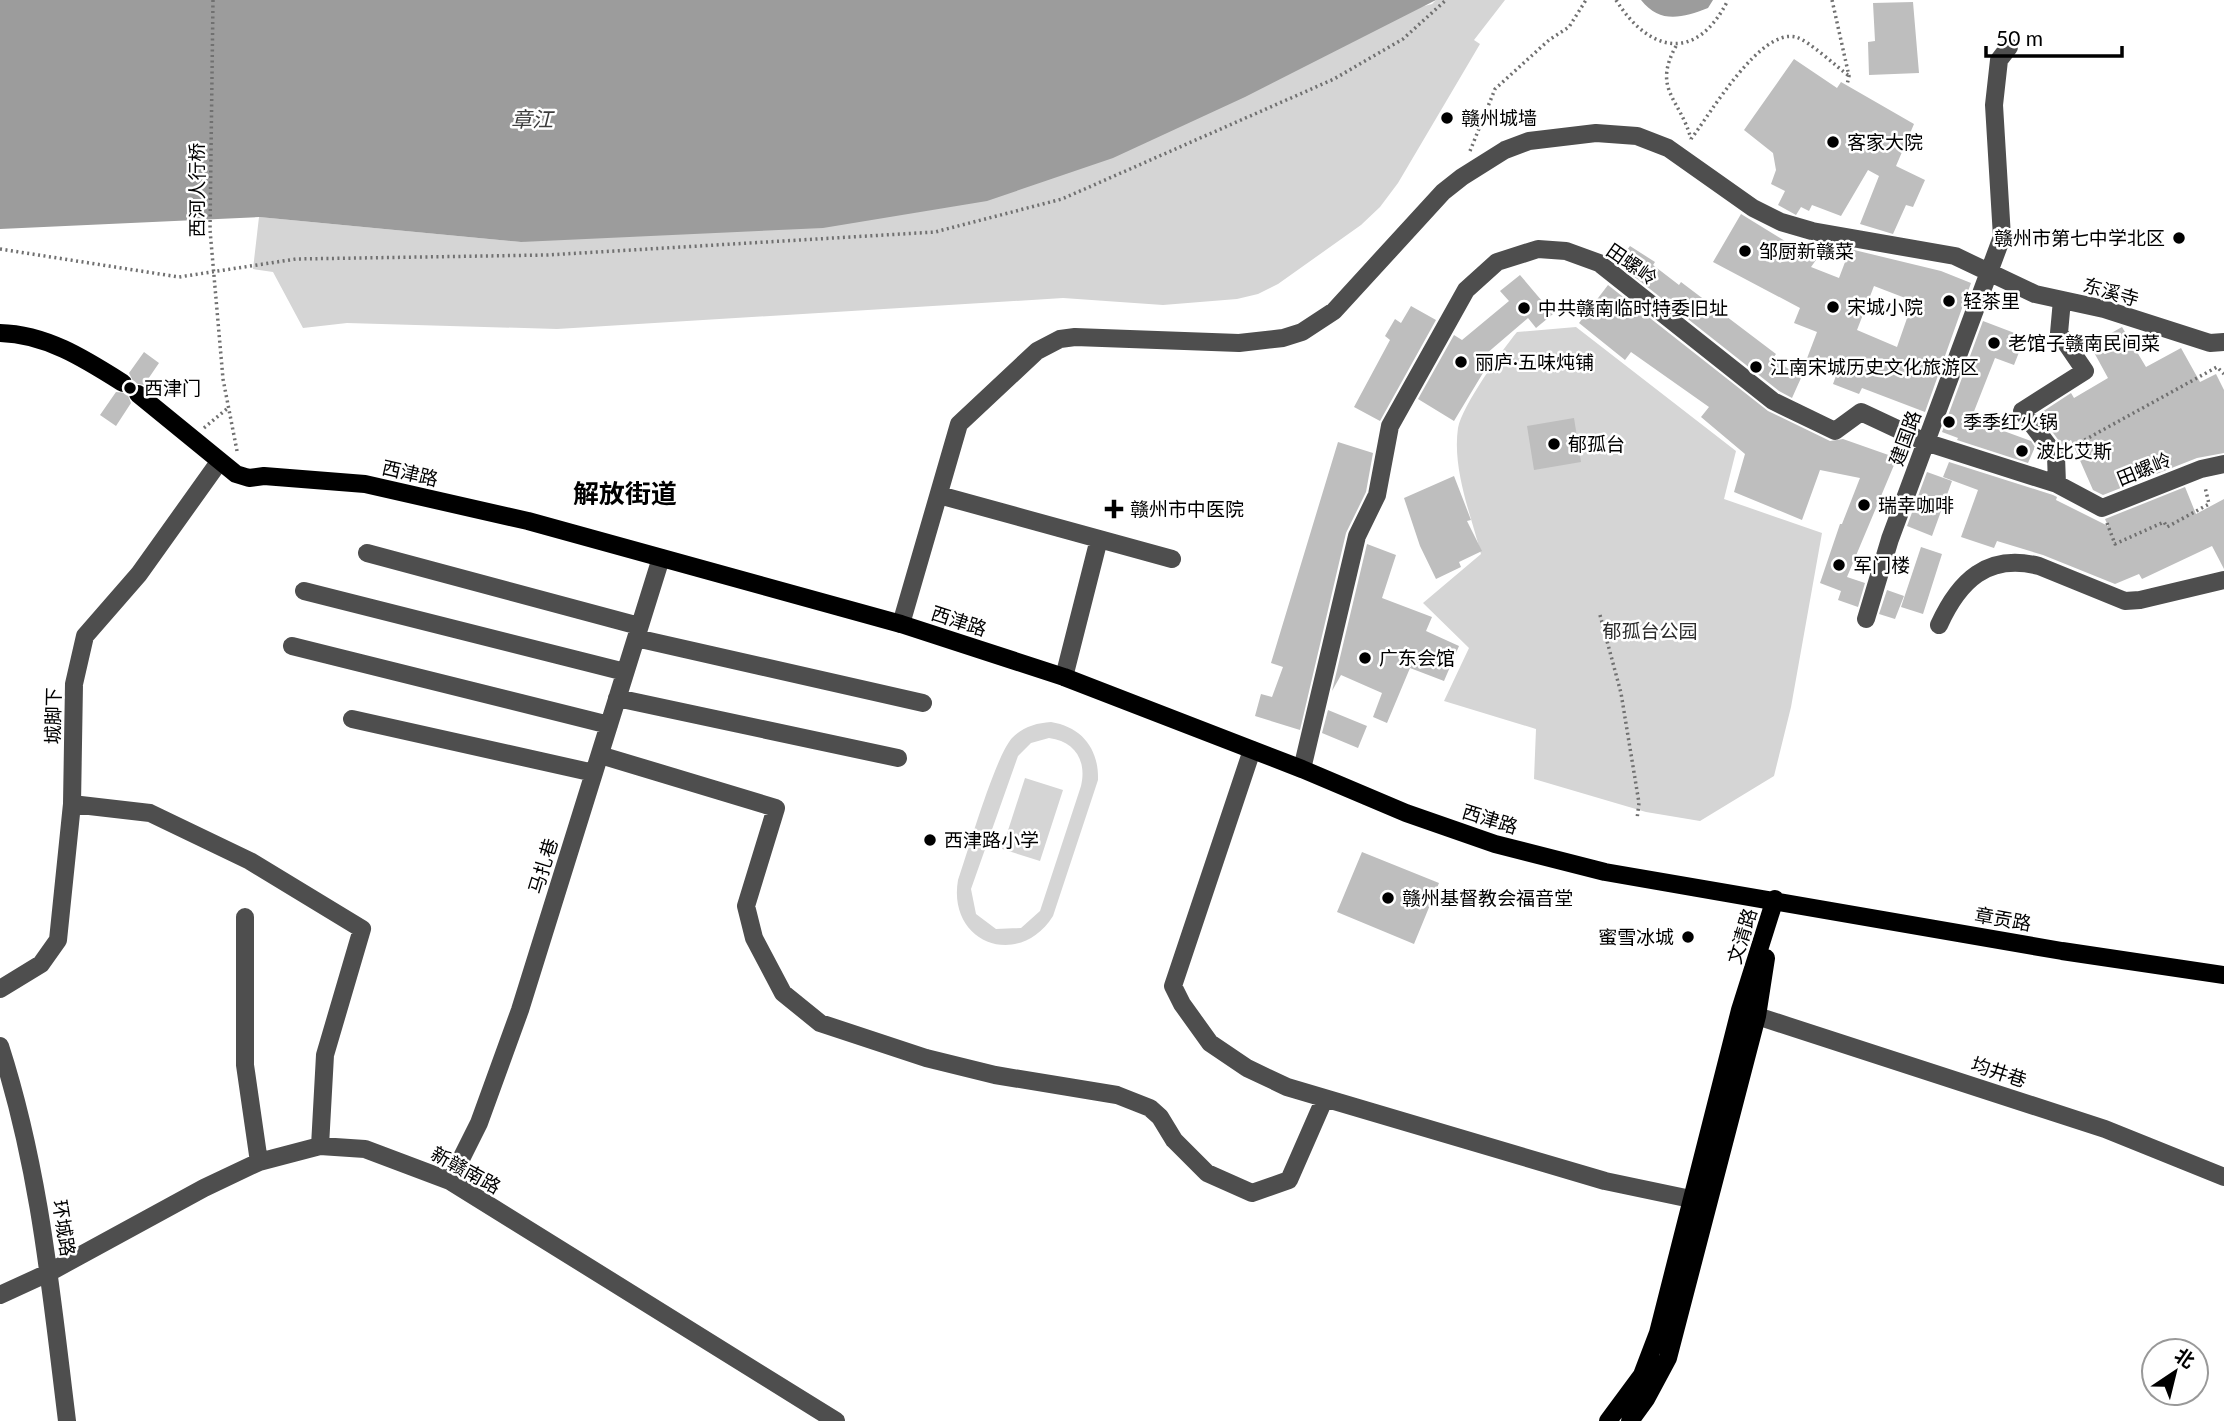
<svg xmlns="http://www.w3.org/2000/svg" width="2224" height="1421" viewBox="0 0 2224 1421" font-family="Lato,'Noto Sans SC',sans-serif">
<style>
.green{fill:#d5d5d5;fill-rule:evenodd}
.water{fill:#9c9c9c}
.building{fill:#bebebe;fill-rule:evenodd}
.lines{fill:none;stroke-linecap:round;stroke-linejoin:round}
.path{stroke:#707070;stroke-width:3.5;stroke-dasharray:2 3.5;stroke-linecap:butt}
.minor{stroke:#4e4e4e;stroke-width:18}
.major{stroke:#000;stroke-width:18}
.poi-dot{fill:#000;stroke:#fff;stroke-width:2.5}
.labels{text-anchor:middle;stroke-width:5;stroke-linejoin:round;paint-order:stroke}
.poi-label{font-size:19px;fill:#000;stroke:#fff;text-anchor:start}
.street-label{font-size:19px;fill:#000;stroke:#fff}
.park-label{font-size:19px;fill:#2c2c2c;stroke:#fff}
.water-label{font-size:21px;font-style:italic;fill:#3d3d3d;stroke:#fff}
.district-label{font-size:26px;font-weight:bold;fill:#000;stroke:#fff}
</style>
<rect width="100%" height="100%" fill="#fff"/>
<!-- green -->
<path class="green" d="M1436 0H1505L1474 40 1480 44 1398 183 1380 207 1361 225 1278 284 1258 294 1237 299 1163 305 1063 298 557 329 347 323 303 328 273 272 253 269 259 217 521 242 1432 4Z
M1576 327 1736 451 1724 499 1822 533 1791 707 1774 776 1700 821 1646 812 1534 779 1536 729 1444 701 1469 648 1423 603 1481 554C1471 515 1452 469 1458 428 1462 406 1502 350 1517 332Z
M1051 722C1082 727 1099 749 1098 780L1053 916C1019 970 947 943 958 880 968 851 995 757 1012 738 1023 727 1036 723 1051 722ZM1049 738C1075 741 1087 761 1081 786L1040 911 1021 928 996 929 976 914 971 889 1018 756 1031 743Z
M1025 778 1063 790 1040 861 1002 849Z"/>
<!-- water -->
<path class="water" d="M0 0H1436L1245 97 1113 158 987 201 823 228 521 242 259 217 0 229Z
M1641 0H1713L1708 8C1682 18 1660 24 1641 0Z"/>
<!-- building -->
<path class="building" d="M1913 2 1919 73 1869 75 1868 42 1875 41 1873 3Z
M1794 59 1837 88 1841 82 1914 124 1896 166 1925 180 1913 207 1906 205 1893 234 1860 224 1879 176 1868 170 1841 216 1812 205 1809 211 1801 207 1796 215 1778 205 1785 191 1771 184 1776 170 1773 153 1744 130Z
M1741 214 1816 260 1811 267 1839 278 1850 249 1941 271 1971 283 1925 412 1862 388 1859 394 1833 384 1837 373 1806 361 1817 332 1794 323 1800 308 1713 262ZM1874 286 1913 301 1897 347 1857 330Z
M1630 246 1655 262 1653 265 1679 285 1681 282 1776 354 1773 358 1801 378 1792 398 1779 391 1617 263Z
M1520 275 1553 314 1536 328 1528 318 1486 354 1492 358 1454 421 1418 399 1454 335 1462 340 1509 301 1500 291Z
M1608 285 1768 411 1830 441 1843 439 1897 458 1847 577 1865 583 1858 607 1838 600 1841 591 1820 583 1840 524H1842L1860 478 1820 470 1802 520 1734 492 1745 454 1701 417 1709 407 1631 352 1625 360 1579 323Z
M1411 306 1436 320 1380 421 1354 407 1390 340 1385 336 1395 319 1401 323Z
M1983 321 2025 337 2014 365 1995 358 1971 419 2031 441 2035 447 2028 463 1957 440 1958 438 1942 432Z
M2122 327 2146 367 2181 348 2200 382 2216 374 2224 390V453L2197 458 2103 495 2093 490 2071 440 2062 445 2039 414 2071 393 2074 398 2108 378 2090 345Z
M144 352 159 363 144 385 134 383 129 373Z
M116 392 127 393 131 403 116 426 100 415Z
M1574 418 1581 462 1534 470 1527 426Z
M1338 442 1373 453 1366 492 1346 533 1300 730 1255 716 1261 694 1272 697 1283 667 1271 663Z
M1949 462 2053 495 2057 497 2056 500 2108 526 2105 519 2185 487 2196 514 2224 499V569L2212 546 2142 579 2139 574 2115 584 2043 555 1997 541 1994 548 1961 537 1978 490 1943 477Z
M1927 472 1952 481 1932 536 1907 526Z
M1454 476 1471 520 1467 521 1482 551 1459 562 1461 567 1436 579 1420 546 1404 498Z
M1367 544 1396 555 1382 598 1432 617 1426 631 1459 646 1444 681 1410 668 1387 723 1373 717 1382 693 1341 675 1332 691Z
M1921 547 1942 554 1923 614 1901 607Z
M1887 590 1904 596 1895 619 1879 614Z
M1328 710 1367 726 1358 748 1322 733Z
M1362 852 1439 883 1414 944 1337 912Z"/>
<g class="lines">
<!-- path -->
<path class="path" d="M213 0 210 230 223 379 237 451
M1616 0C1650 54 1697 62 1728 0
M1832 0 1849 76 1847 85
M1676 46C1652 90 1680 98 1691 139
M1691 139C1711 113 1760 28 1796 37 1809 41 1837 67 1849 76
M1470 151 1495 89 1549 40 1569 27 1586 0
M0 249 179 277 296 259 547 255 935 232 1062 199 1334 79 1403 39 1446 0
M204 428 229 407
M2070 448 2217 367 2224 374
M2107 523 2115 544 2164 522 2167 527 2209 504 2205 487
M1600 615 1621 693 1639 803 1637 819"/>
<!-- minor -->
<path class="minor" d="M2057 484 2056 456 2022 411 2085 371 2059 333 2062 300
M939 495 1172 559
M367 553 639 626
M304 591 625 672
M1866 619 1890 539 2002 237 1994 105 1999 60 2009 47
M901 624 959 424 1037 351 1060 339 1075 337 1239 343 1283 338 1302 332 1334 311 1443 192 1462 177 1505 150 1529 141 1596 133 1637 136 1668 148 1753 208 1781 222 1812 231 1955 256 2035 294 2104 309 2210 343 2224 342
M1939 625C1959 581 1987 553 2039 566L2125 601 2140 600 2224 580
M636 638 923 703
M292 646 609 725
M1064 677 1099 539
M617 698 898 758
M352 719 594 773
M1252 750 1173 986 1182 1004 1210 1043 1247 1068 1287 1087 1605 1181 1705 1202
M600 755 776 808 746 906 754 938 783 993 820 1023 926 1058 995 1075 1117 1095 1150 1108 1160 1117 1174 1140 1207 1173 1252 1193 1289 1180 1324 1100
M1302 769 1357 536 1377 495 1390 426 1466 290 1497 262 1538 249 1566 251 1599 263 1773 401 1835 431 1861 412 1925 442 2057 484 2102 508 2201 469 2224 464
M72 804 150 813 250 861 362 929 325 1055 320 1146
M245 917V1065L259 1162
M0 989 41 964 58 940 72 804 74 684 85 636 139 574 219 462
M1757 1016 2105 1129 2224 1177
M0 1046C40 1170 51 1292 67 1421
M450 1181 479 1123 520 1010 661 558
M0 1295 50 1272 204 1188 259 1162 320 1146 365 1149 450 1181 836 1421"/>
<!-- major -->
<path class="major" d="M0 333C46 334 85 359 123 383
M138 394 236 474 249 478 264 476 365 484 528 521 901 624 1064 677 1302 769 1406 813 1495 844 1605 872 2062 951 2224 975
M1608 1421 1642 1375 1658 1333 1740 1010 1775 899
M1630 1421 1646 1399 1668 1358 1757 1016 1766 958"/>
</g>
<!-- markers -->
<g class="poi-dot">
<circle cx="1447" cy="118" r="7"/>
<circle cx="1833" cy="142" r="7"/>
<circle cx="2179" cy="238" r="7"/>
<circle cx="1745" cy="251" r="7"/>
<circle cx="1949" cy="301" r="7"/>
<circle cx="1833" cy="307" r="7"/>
<circle cx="1524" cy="308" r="7"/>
<circle cx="1994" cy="343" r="7"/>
<circle cx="1461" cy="362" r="7"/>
<circle cx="1756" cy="367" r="7"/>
<circle cx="130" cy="388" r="7"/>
<circle cx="1949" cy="422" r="7"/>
<circle cx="1554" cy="444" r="7"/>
<circle cx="2022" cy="451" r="7"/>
<circle cx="1864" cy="505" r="7"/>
<path d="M1110.5 498.5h7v7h7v7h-7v7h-7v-7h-7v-7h7z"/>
<circle cx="1839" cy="565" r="7"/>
<circle cx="1365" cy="658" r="7"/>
<circle cx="930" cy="840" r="7"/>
<circle cx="1388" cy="898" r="7"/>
<circle cx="1688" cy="937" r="7"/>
</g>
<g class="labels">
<!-- poi labels -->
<g class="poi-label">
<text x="1461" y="125">赣州城墙</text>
<text x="1847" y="149">客家大院</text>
<text x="2165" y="245" text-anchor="end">赣州市第七中学北区</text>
<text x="1759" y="258">邹厨新赣菜</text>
<text x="1963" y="308">轻茶里</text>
<text x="1847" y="314">宋城小院</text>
<text x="1538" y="315">中共赣南临时特委旧址</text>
<text x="2008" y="350">老馆子赣南民间菜</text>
<text x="1475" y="369">丽庐·五味炖铺</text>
<text x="1770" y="374">江南宋城历史文化旅游区</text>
<text x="144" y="395">西津门</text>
<text x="1963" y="429">季季红火锅</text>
<text x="1568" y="451">郁孤台</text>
<text x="2036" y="458">波比艾斯</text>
<text x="1878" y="512">瑞幸咖啡</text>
<text x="1130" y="516">赣州市中医院</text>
<text x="1853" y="572">军门楼</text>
<text x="1379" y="665">广东会馆</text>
<text x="944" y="847">西津路小学</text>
<text x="1402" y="905">赣州基督教会福音堂</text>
<text x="1674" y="944" text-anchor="end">蜜雪冰城</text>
</g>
<!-- street labels -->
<g class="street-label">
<text transform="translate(197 190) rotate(-90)" y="7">西河人行桥</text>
<text transform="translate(1632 264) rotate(35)" y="7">田螺岭</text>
<text transform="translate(2111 292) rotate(16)" y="7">东溪寺</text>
<text transform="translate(1905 438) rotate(-70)" y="7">建国路</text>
<text transform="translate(2144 469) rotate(-22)" y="7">田螺岭</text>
<text transform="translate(410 473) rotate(13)" y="7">西津路</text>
<text transform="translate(959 621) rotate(18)" y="7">西津路</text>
<text transform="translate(53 716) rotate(-89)" y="7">城脚下</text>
<text transform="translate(1490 819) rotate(17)" y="7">西津路</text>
<text transform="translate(543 866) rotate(-73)" y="7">马扎巷</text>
<text transform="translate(2003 919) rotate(10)" y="7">章贡路</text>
<text transform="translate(1742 936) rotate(-73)" y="7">文清路</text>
<text transform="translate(1999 1072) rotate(18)" y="7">均井巷</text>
<text transform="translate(466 1170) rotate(29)" y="7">新赣南路</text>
<text transform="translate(64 1228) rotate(81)" y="7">环城路</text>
</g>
<!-- park labels -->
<g class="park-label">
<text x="1650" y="638">郁孤台公园</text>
</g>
<!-- water labels -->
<g class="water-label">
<text x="532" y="127">章江</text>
</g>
<!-- district labels -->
<g class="district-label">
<text x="625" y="503">解放街道</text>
</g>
</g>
<!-- north arrow -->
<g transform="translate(2175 1372) rotate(35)"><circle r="33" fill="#ffffff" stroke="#999999" stroke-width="2"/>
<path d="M0-5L12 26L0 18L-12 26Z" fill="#000000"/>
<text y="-10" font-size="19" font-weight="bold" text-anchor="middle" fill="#000000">北</text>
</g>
<!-- scale -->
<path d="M1986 46v10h136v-10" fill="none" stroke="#000000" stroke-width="3.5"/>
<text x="1996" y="46" font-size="21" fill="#000000" stroke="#ffffff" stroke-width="5" paint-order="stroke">50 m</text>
</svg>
